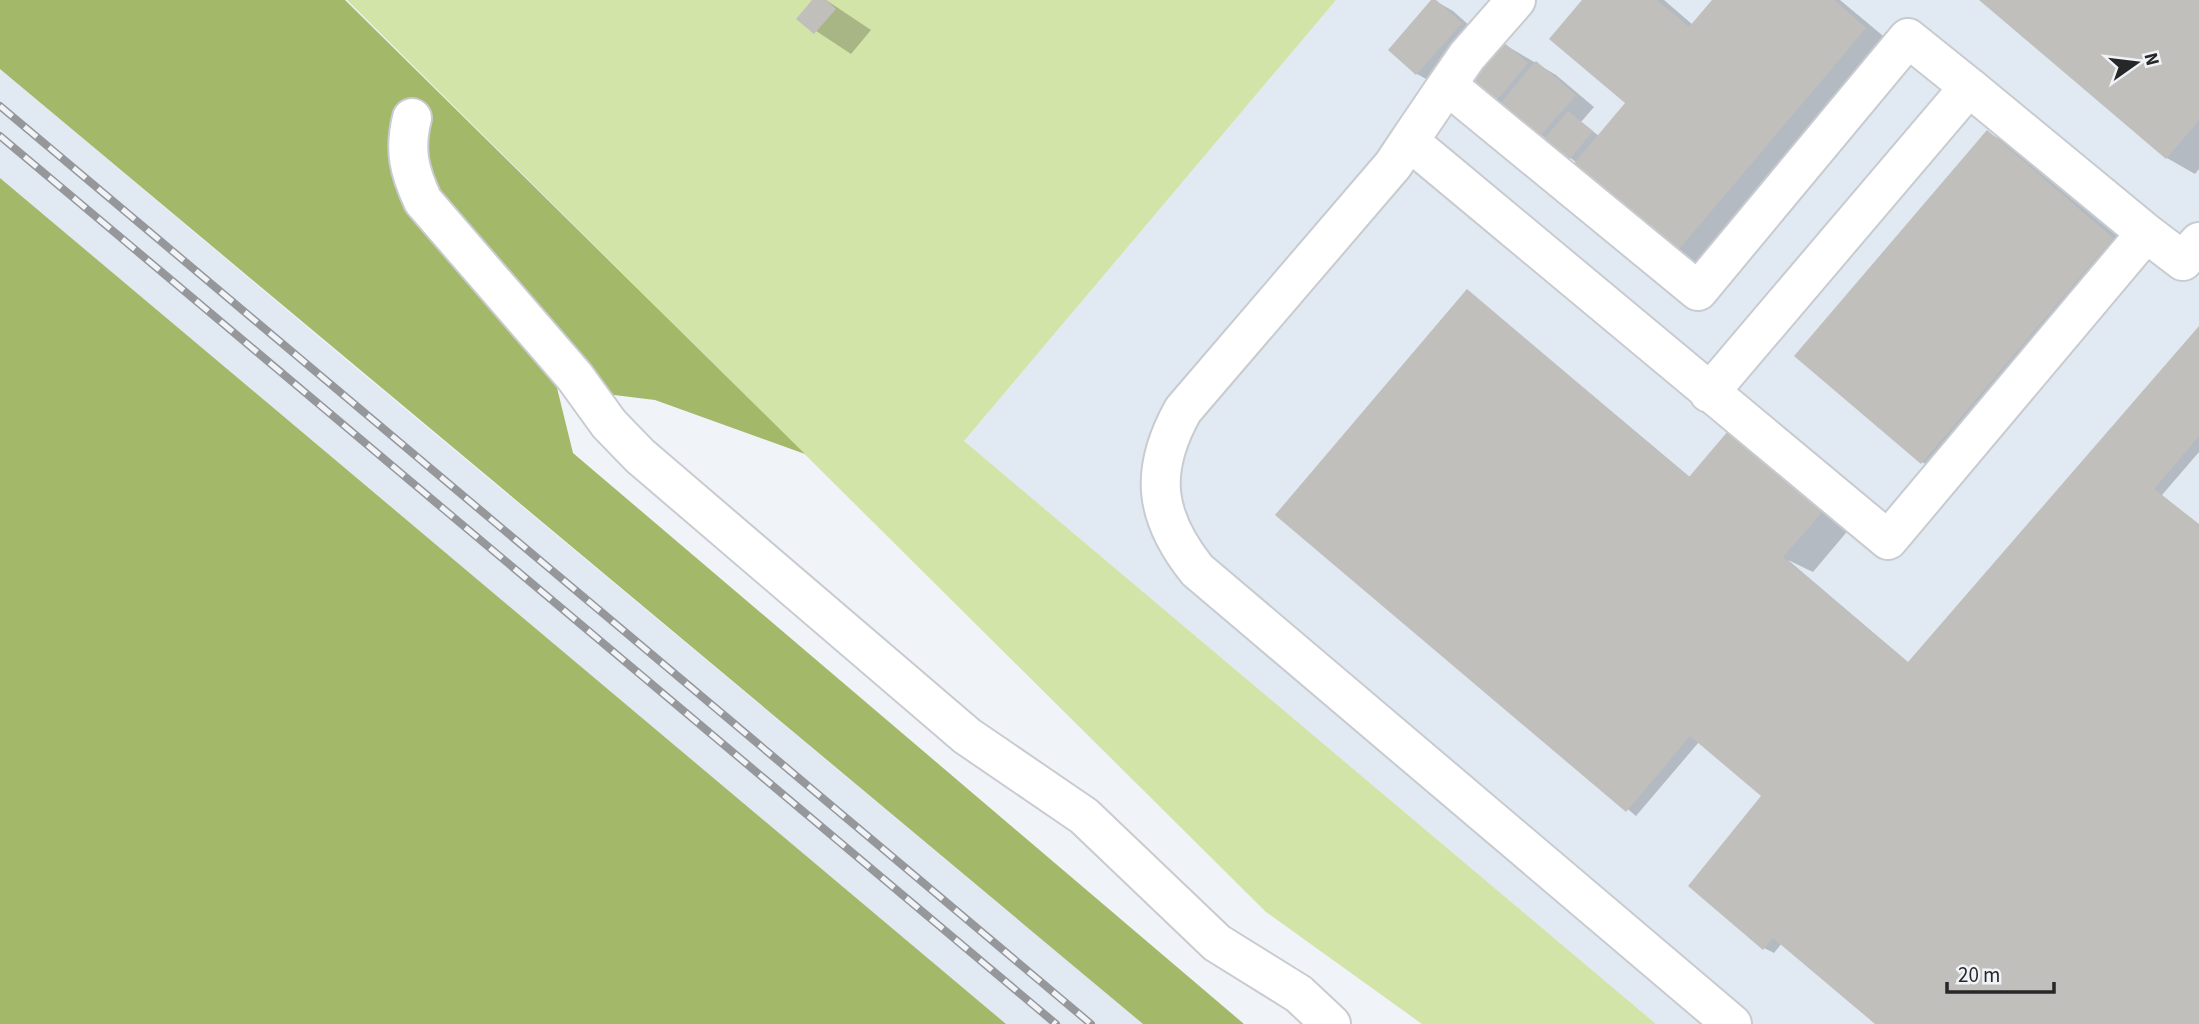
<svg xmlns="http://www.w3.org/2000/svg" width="2199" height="1024" viewBox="0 0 2199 1024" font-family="'Source Sans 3',sans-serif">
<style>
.built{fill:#e1e9f3}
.green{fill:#d2e4a7}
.forest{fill:#a3b869}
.shadow{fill:#0003}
.building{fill:#c1bfbb}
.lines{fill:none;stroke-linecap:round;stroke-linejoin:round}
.minor-casing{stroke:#c8cbcf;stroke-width:42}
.minor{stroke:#fff;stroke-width:38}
.rail-casing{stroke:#95979a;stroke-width:8}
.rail{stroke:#f0f3f7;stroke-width:5;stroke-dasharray:16;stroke-linecap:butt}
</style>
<rect width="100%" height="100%" fill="#f0f3f7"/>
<!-- built -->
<path class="built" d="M1336 0H2199V1024H1656L964 441Z
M0 69 333 349 1143 1024H1006L0 178Z"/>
<!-- green -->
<path class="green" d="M347 0H1336L964 441 1656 1024H1422L1266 912Z"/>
<!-- forest -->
<path class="forest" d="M0 0H345L805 454 655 400 557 388 573 453 1244 1024H1143L0 69Z
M0 178 1006 1024H0Z"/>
<!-- shadow -->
<path class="shadow" d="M814 0H826L871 30 851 54 798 19Z
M1434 0 1453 11 1480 35 1437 85 1417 74 1390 49Z
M1584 0H1664L1693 25 1714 0H1840L1894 45 1704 269 1676 252 1577 163 1496 100 1502 43 1556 75 1594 107 1581 122 1599 136 1627 103Z
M1981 0H2199V169L2195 174 2167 158Z
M1987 132 2016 148 2140 255 1950 479 1922 462Z
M1468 291 1691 478 1734 426 1856 521 1813 572 1788 560 1909 663 2199 328V452L2162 495 2199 525V1024H1878L1782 943 1774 953 1764 948V796L1699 742 1636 816 1278 515Z"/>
<!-- building -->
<path class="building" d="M812 0H826L836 9 814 34 796 19Z
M1431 0H1436L1462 23 1416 75 1388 50Z
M1582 0H1657L1689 27 1712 0H1834L1866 28 1675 254 1572 166 1625 103 1549 39Z
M1979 0H2199V120L2166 159Z
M1502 41 1528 63 1495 102 1469 80Z
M1536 61 1576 95 1539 137 1500 104Z
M1568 111 1593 131 1569 160 1544 139Z
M1987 130 2113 238 1921 464 1794 356Z
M1467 289 1689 477 1734 424 1829 504 1783 557 1908 662 2199 326V436L2154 489 2199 524V1024H1875L1773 938 1763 950 1688 886 1761 796 1690 736 1626 812 1275 515Z"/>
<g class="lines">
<!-- minor casing -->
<g class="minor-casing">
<path id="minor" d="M1447 85 1467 56 1516 0
M412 118C404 150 409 171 423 201L575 377 609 424 640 456 967 736 1084 816 1217 943 1299 994 1331 1024
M1409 141 1447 85 1698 291 1908 38 1969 87
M2146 233 2183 261 2199 242
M1709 393 1969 87 2146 233 1888 540 1409 141 1393 165 1183 410C1149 471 1154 516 1197 570L1732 1024"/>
</g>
<!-- minor -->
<use href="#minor" class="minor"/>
<!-- rail casing -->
<g class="rail-casing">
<path id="rail" d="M0 106 1091 1024
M0 136 1056 1024"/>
</g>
<!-- rail -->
<use href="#rail" class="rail"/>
</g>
<!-- north arrow -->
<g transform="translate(2136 63) rotate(76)" stroke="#f0f3f7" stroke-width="5" paint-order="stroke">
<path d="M0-5L12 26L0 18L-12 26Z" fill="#262729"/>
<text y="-10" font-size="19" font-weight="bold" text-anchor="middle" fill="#262729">N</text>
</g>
<!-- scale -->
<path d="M1947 982v10h107v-10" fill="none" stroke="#262729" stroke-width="3.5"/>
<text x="1958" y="982" font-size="21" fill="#262729" stroke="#f0f3f7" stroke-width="5" paint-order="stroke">20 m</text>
</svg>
